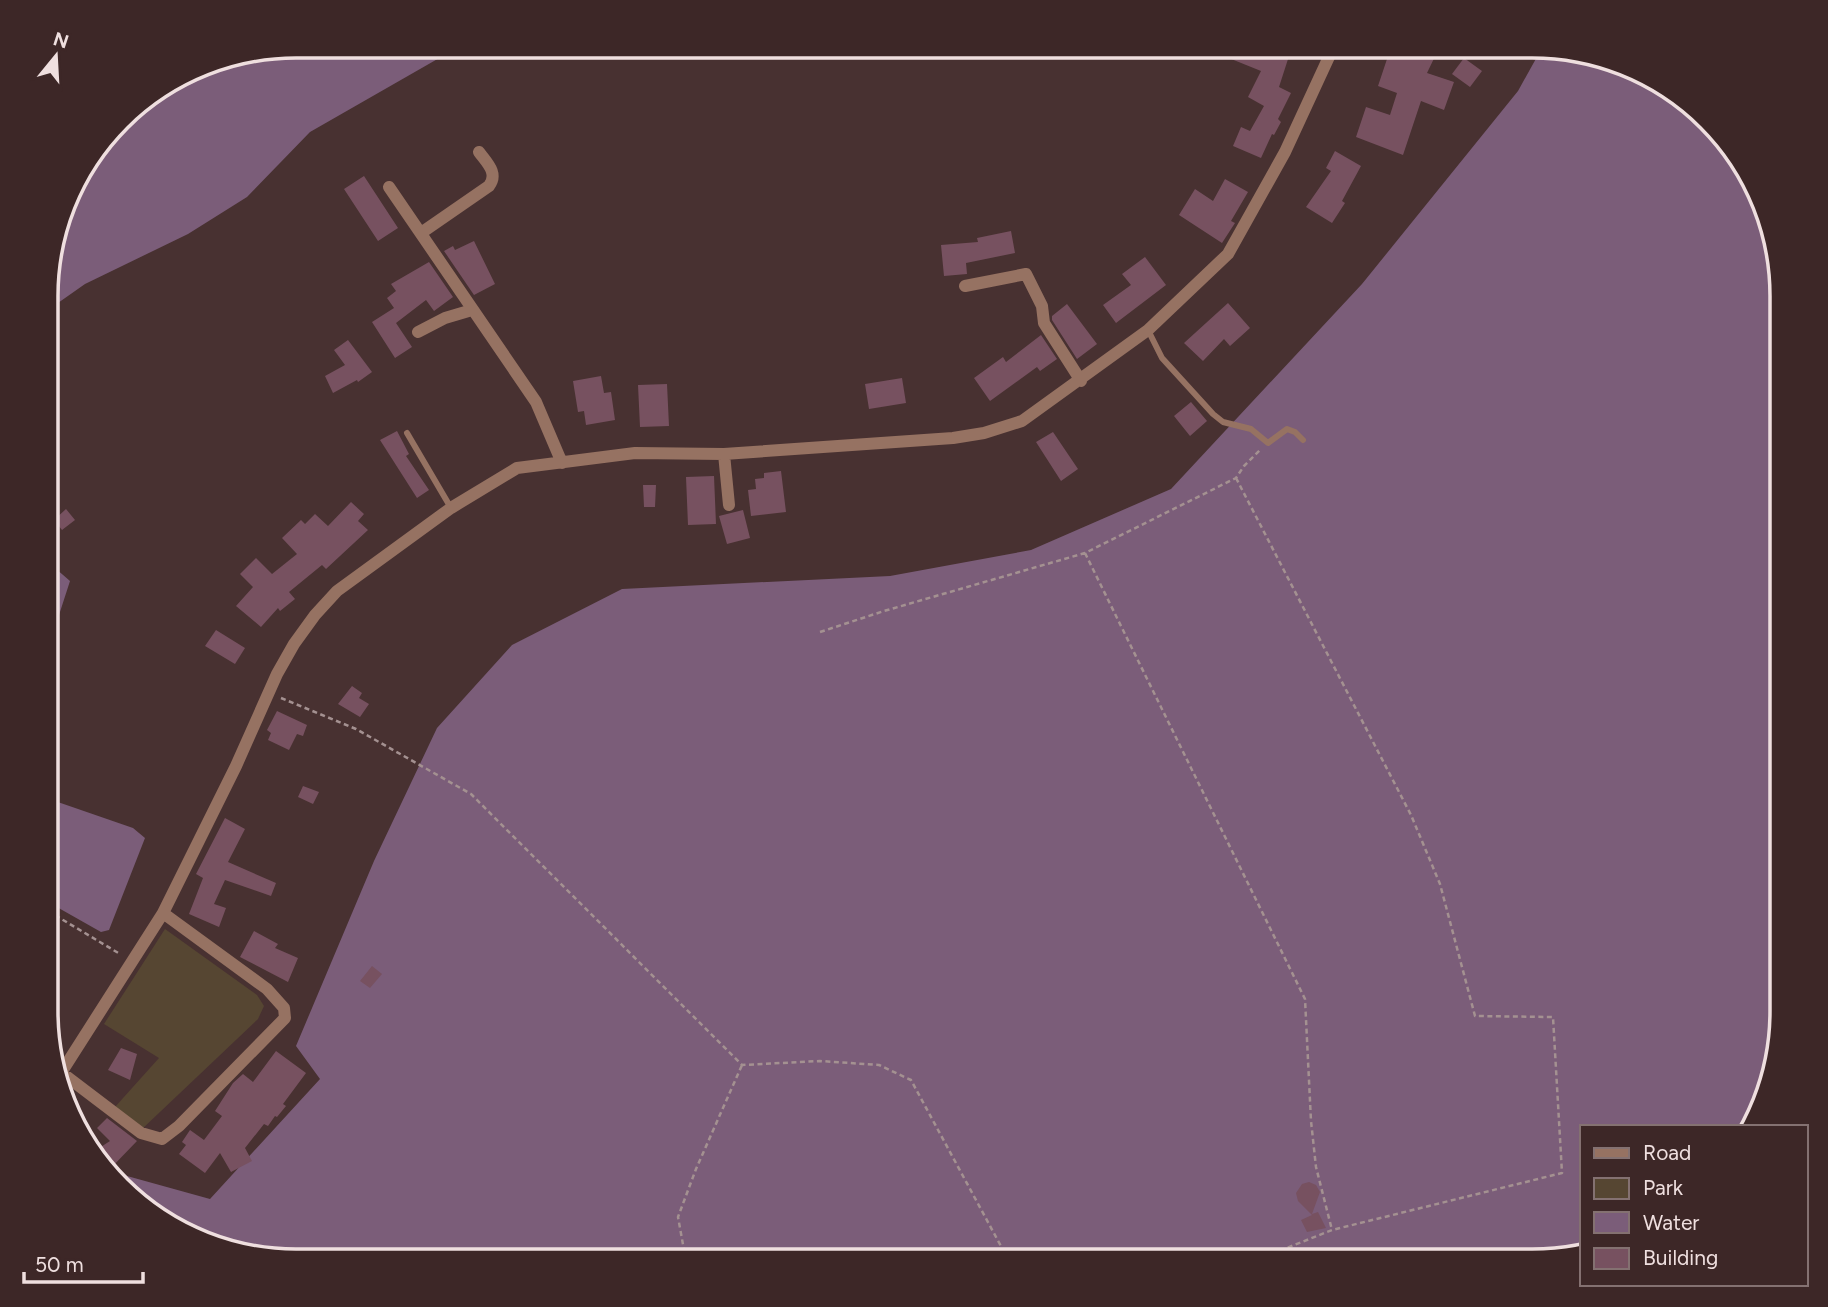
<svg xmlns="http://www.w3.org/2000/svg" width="1828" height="1307" viewBox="0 0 1828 1307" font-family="Figtree,sans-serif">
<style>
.green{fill:#564632}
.water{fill:#7b5d79}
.building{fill:#775160}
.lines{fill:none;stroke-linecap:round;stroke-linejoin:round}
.path{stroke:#a49191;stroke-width:2.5;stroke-dasharray:5 3.5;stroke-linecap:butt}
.service{stroke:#967262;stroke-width:6}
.minor{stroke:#967262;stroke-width:12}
.rim{fill:none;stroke:#efdfdf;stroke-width:3.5}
</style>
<rect width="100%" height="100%" fill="#483131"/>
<!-- green -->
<path class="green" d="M165 929 257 995 264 1006 258 1019 141 1130 115 1107 159 1058 104 1024Z"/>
<!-- water -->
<path class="water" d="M296 46H468L441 57 310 132 247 197 188 234 85 284 48 310V264L72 185 131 108 201 64Z
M1543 46 1627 64 1685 98 1756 185 1782 280V1027L1764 1106 1752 1127H1581V1250L1532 1261H280L201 1243 143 1209 109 1171 210 1199 320 1079 296 1046 374 861 437 728 512 645 622 589 890 576 1031 550 1171 489 1362 284 1518 91Z
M55 568 70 581 59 615 52 800 133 828 145 838 109 930 101 932 48 902V573Z"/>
<!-- building -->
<path class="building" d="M1199 46H1259L1289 56 1279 87 1291 93 1278 119 1281 122 1274 135 1272 134 1261 158 1233 146 1241 127 1250 131 1264 106 1248 97 1261 71Z
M1395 46H1440L1427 73 1454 82 1444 110 1421 101 1403 155 1356 137 1366 107 1390 115 1397 93 1378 86 1387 59Z
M1464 58 1482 71 1470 87 1452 74Z
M1335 151 1361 166 1342 201 1345 203 1332 223 1306 207 1331 171 1326 168Z
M364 176 398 228 378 241 344 189Z
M1225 179 1248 192 1231 221 1235 223 1222 243 1179 215 1195 189 1213 201Z
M1011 231 1015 253 966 263 967 274 944 276 941 245 978 242 977 238Z
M474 241 495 284 474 295 444 251 453 246 455 250Z
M1145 257 1166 285 1116 323 1103 305 1131 285 1122 274Z
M429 262 453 297 434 311 426 300 396 323 412 347 395 358 372 322 394 308 387 298 396 291 391 284Z
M1228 303 1250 328 1230 346 1224 339 1203 361 1184 343Z
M1067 304 1097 344 1077 359 1052 320V316Z
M1041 335 1057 359 1040 371 1037 367 990 401 974 378 1003 357 1006 362Z
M348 340 372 372 358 382 357 380 333 393 325 376 345 365 334 350Z
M601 376 604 393 611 392 615 420 586 425 584 411 578 412 573 381Z
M902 378 906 403 869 409 865 384Z
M667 384 669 426 640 427 638 385Z
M1191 402 1207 421 1190 436 1174 416Z
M397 431 409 454 406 456 429 490 417 498 380 440Z
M1053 432 1078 469 1061 481 1036 442Z
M781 471 786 512 751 516 748 490 756 489 755 479 764 478V473Z
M714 476 716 524 688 525 686 477Z
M643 485H656L655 507H644Z
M351 502 364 514 358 521 368 530 326 569 322 565 289 592 295 599 280 611 278 608 261 627 236 606 253 587 240 574 256 558 272 574 297 554 282 538 301 520 305 524 315 514 328 526Z
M66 509 75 520 62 530 54 520Z
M743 510 750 538 727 544 719 516Z
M216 630 245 648 235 664 205 646Z
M352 686 362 693 359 698 369 704 360 717 338 704Z
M277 711 307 725 303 736 297 734 289 750 268 740 271 733 267 730Z
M303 786 319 792 313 804 298 797Z
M225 818 245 829 228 862 276 883 271 896 225 880 214 904 226 908 219 927 189 914 203 878 196 874Z
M254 931 278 944 275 948 298 958 288 982 240 957Z
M372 966 382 974 370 988 360 981Z
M121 1048 137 1054 130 1080 108 1070Z
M276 1051 306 1073 283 1104 286 1106 277 1117 275 1116 268 1126 264 1124 245 1148 252 1161 231 1172 220 1153 205 1173 179 1154 186 1145 182 1142 190 1130 204 1140 222 1116 215 1111 233 1083 243 1074 253 1082Z
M107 1118 137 1141 109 1170 93 1152 110 1141 97 1128Z
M1309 1182 1316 1185 1320 1192 1312 1214 1318 1212 1326 1228 1307 1232 1301 1220 1312 1215 1298 1201 1296 1193 1302 1184Z"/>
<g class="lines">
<!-- path -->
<path class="path" d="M1236 478 1411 815 1440 884 1475 1016 1553 1017 1562 1173 1332 1230 1254 1261
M1085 553 1305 999 1311 1121 1316 1167 1332 1230
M820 632 884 611 1085 553 1236 478 1244 466 1260 450
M281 698 356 729 471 794 742 1065 820 1061 879 1065 911 1080 1009 1261
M48 911 120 954
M686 1261 678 1217 696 1169 742 1065"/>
<!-- service -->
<path class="service" d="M1148 330 1162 358 1213 414 1223 422 1251 429 1268 443 1287 429 1295 432 1303 440
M407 433 451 508"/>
<!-- minor -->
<path class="minor" d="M1474 46 1488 52
M389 187 536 402 562 463
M421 233 489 186C499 173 486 162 479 152
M965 286 1026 274 1042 306 1044 323 1081 381
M418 332 445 318 472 310
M724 454 729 505
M62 1073 141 1133 162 1139 179 1126 285 1018 284 1008 267 989 163 913
M59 1076 163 913 236 766 277 674 294 644 315 615 337 591 451 508 517 468 635 453 724 454 953 438 984 433 1022 421 1148 330 1228 254 1285 152 1334 46"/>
</g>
<!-- crop -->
<path d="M0 0H1828V1307H0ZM296 58H1532A238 238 0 0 1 1770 296V1011A238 238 0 0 1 1532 1249H296A238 238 0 0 1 58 1011V296A238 238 0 0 1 296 58Z" fill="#3d2727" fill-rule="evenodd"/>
<path class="rim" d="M296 58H1532A238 238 0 0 1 1770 296V1011A238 238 0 0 1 1532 1249H296A238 238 0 0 1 58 1011V296A238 238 0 0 1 296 58Z"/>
<!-- legend -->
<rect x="1580" y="1125" width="228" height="161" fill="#3d2727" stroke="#847171" stroke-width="2"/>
<rect x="1594" y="1148" width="35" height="10" fill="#967262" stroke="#847171" stroke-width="2"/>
<text x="1643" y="1160" font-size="21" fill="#efdfdf">Road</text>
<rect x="1594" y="1178" width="35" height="21" fill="#564632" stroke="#847171" stroke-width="2"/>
<text x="1643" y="1195" font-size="21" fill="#efdfdf">Park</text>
<rect x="1594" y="1212" width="35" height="21" fill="#7b5d79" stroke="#847171" stroke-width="2"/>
<text x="1643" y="1230" font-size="21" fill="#efdfdf">Water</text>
<rect x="1594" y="1248" width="35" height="21" fill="#775160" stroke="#847171" stroke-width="2"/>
<text x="1643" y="1265" font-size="21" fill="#efdfdf">Building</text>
<!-- north arrow -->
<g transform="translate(56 56) rotate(18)" stroke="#3d2727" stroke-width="5" paint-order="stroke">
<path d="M0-5L12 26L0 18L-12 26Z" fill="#efdfdf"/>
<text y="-10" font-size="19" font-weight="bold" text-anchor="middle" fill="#efdfdf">N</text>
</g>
<!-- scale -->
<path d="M24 1272v10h119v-10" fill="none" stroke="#efdfdf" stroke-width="3.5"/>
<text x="35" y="1272" font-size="21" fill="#efdfdf" stroke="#3d2727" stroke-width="5" paint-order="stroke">50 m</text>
</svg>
